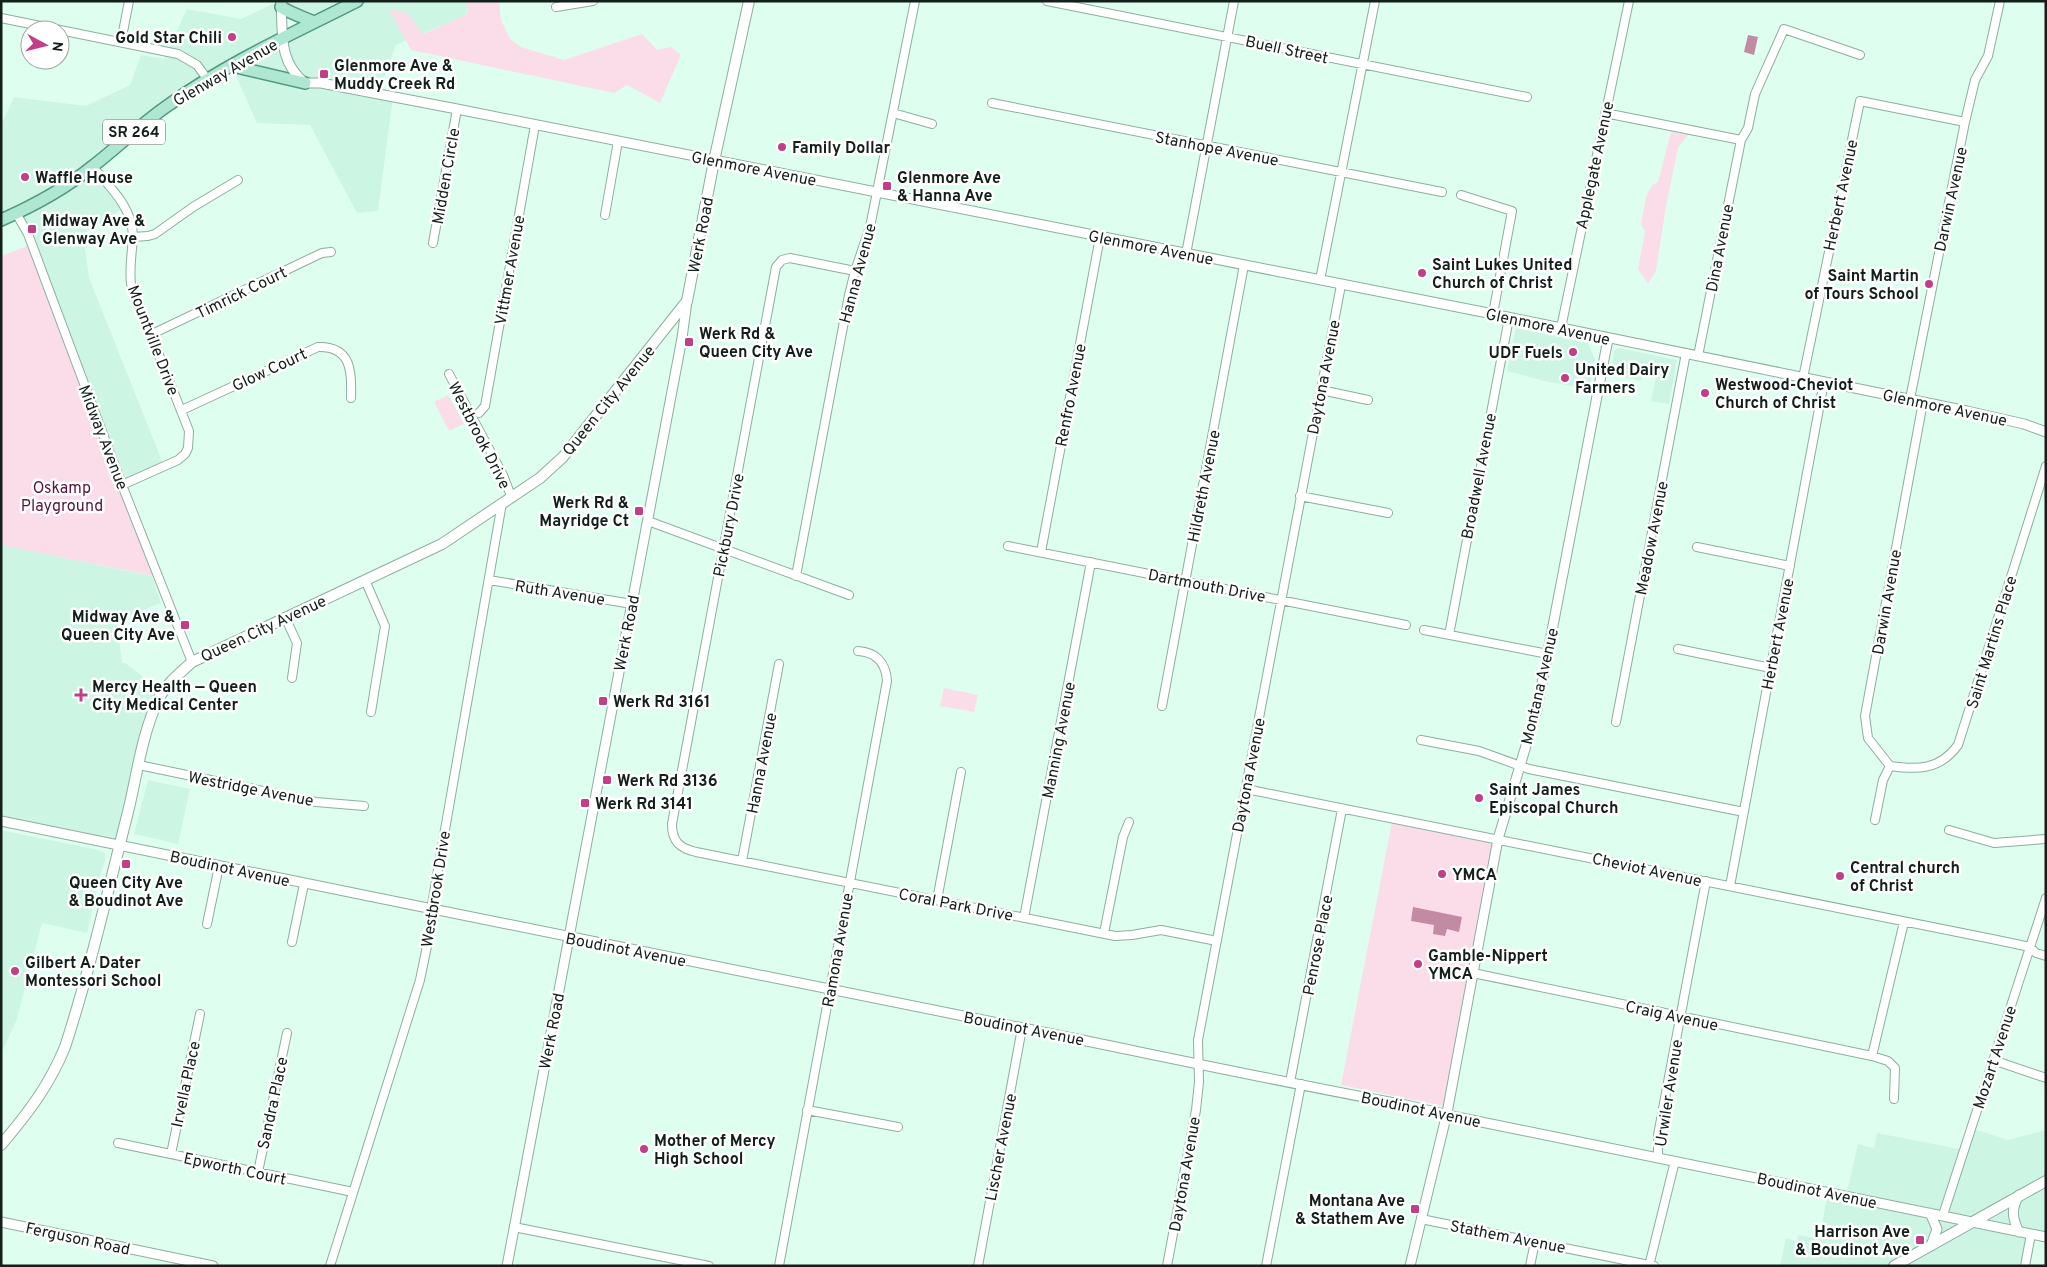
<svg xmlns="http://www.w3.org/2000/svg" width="2047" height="1267" viewBox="0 0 2047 1267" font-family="Overpass,sans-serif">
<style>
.built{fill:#ccf5e4;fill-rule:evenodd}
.green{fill:#fbddea}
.water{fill:#c38aa4}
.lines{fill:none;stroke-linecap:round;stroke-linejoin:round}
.minor-casing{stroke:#8eada0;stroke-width:10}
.tertiary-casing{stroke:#8eada0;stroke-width:11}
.secondary-casing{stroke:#8eada0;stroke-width:12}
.primary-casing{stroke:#55977f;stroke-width:14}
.minor{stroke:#fff;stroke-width:8}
.tertiary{stroke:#fff;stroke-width:9}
.secondary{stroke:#fff;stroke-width:10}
.primary{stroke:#aee8d3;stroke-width:11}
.poi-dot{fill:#c13f87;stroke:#fff;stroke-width:2}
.labels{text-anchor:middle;stroke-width:5;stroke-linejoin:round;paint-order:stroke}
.shield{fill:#fff;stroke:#5a625f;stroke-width:1}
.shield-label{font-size:15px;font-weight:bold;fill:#131f1a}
.poi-label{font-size:16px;font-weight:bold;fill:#131f1a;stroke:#fff;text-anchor:start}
.street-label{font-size:16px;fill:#131f1a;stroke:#fff}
.park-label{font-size:16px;fill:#58153b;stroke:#fff}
</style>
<rect width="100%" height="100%" fill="#defff0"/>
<!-- built -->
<path class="built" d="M279 1H481L467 8 468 14 396 45 378 94 393 97 378 211 357 213 310 125 257 123 232 67 215 76 93 166 125 207 83 234 89 278 164 466 122 485 16 214 1 220V125L14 97 86 106 130 85 141 55 164 59 187 9 241 19ZM282 8 314 23 283 38Z
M1516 328 1588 343 1595 359 1590 389 1549 382 1507 371Z
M1618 348 1677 360 1669 404 1651 401 1656 377 1643 375 1641 381 1610 374 1614 351Z
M1 545 152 576 161 603 117 620 122 663H125L163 692 160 698 120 844 1 821Z
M148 780 190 789 178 844 134 834Z
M1 830 98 850 104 852 106 858 100 875 87 933 42 923 17 1019 1 1054Z
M1971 1128 2008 1140 2046 1130V1237L2031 1234 2025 1266H1780L1786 1238 1797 1241 1798 1235 1819 1239 1828 1192 1846 1196 1858 1144 1874 1148 1877 1133 1964 1150Z"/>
<!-- green -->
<path class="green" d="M468 1H499L501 20 510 39 521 47 564 60 642 34 657 50 671 47 681 55 660 103 627 85 614 93 411 50 389 9 406 12 423 34 468 14Z
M1671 132 1688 135 1678 148 1666 206 1656 271 1648 284 1638 269 1645 232 1641 224 1646 197 1652 185 1658 182Z
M32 244 159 577 1 545V256Z
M448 395 464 424 449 431 434 402Z
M944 688 978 695 974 712 940 706Z
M1392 822 1493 842 1444 1106 1341 1085Z"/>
<!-- water -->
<path class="water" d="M1748 35 1758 37 1754 55 1744 52Z
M1413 907 1462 917 1459 932 1447 929 1445 936 1433 934 1434 925 1411 921Z"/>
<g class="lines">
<!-- minor casing -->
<g class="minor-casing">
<path id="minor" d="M1047 1 1527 97
M556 7 593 1
M1 18 178 54 197 65 208 80
M121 42 129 1
M992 103 1442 192
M893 113 932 124
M1605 113 1741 140
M93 167C110 187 133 208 133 237 132 253 129 268 131 284L189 431 188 448 185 454 178 460 122 485
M1461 195 1512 211 1493 314
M16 213 28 234 122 485 192 662
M605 215 618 141
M133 237 148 236 155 234 193 207 238 180
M433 243 457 109
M1186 254 1234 1
M855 271 790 258 782 260 776 267 672 824C672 841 679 848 696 852L1115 936 1132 935 1161 930 1217 941
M1320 280 1375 1
M1561 328 1629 1
M152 334 322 253 331 252
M1698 356 1741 140 1748 128 1755 94 1784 29 1860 55
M449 374 503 475 511 496
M1803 378 1860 101 1965 122
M1321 390 1368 400
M1910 399 1965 122 1975 80 1988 56 2000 1
M182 410 318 347C352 346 352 373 351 398
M479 413 485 406 535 125
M1300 496 1388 513
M648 521 849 595
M1008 546 1406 625
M1697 547 1790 566
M1041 552 1100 237
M796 576 849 295 855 271 870 227 915 1
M365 580 385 626 371 712
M489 580 632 604
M285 617 297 643 292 678
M1424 630 1548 654
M1449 635 1509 318
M1678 649 1771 668
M1162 706 1244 265
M1616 722 1686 353
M1421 740 1479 751 1529 769 1744 812
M139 765 316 802 364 806
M1890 766 1868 738 1865 716 1923 402
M1890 766C1917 770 1940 770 1958 745L2046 466
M1246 789 1997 940 2030 947 2036 953 2046 956
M1875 820 1883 780 1890 766
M1949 830 1994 843 2046 839
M742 861 779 664
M1730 886 1824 382
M937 900 961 772
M1024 918 1091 562
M207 924 219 866
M1104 933 1123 837 1129 822
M292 942 304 884
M1473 973 1872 1056 1888 1061 1895 1068 1894 1099
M1872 1056 1904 922
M1993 1060 2046 1078
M1290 1082 1342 809
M807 1110 898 1127
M118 1143 353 1192
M171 1154 200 1014
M1658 1157V1135L1706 881
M258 1172 287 1033
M1943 1215 2046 898
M1421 1219 1654 1266
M514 1227 709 1266
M330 1266 420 980 432 922 431 910 502 503
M779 1266 887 681C886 663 876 652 858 651
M978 1266 1022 1028
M1167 1266 1196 1110 1199 1082 1198 1040 1341 285
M1266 1266 1301 1084
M1530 1266 1535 1242
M1649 1266 1675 1161
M2025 1266 2031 1234"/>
</g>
<!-- tertiary casing -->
<g class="tertiary-casing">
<path id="tertiary" d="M281 1C283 34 278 61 305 83H321L457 109 1493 314 1967 411 2024 424 2046 432
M1 821C340 890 678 960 1018 1027 1147 1053 1276 1081 1406 1105L1457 1117 2046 1237
M2019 1195C2011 1209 2012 1218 2019 1232
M1930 1213 1937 1229 1931 1246
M1 1222 213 1266
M507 1266 682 338 687 301
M1410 1266 1447 1113 1498 839 1537 709 1608 339"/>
</g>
<!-- secondary casing -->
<g class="secondary-casing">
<path id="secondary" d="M1 1145C28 1113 49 1086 65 1047 90 970 108 890 128 812 137 775 142 733 159 698 167 683 180 673 192 662L442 544 540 478 563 457 687 301 714 161 749 1
M1894 1266 2046 1181"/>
</g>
<!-- primary casing -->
<g class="primary-casing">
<path id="primary" d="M281 7C292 14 303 17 314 22
M232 66 305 83
M1 220C33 206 66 188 93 166 119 146 143 122 170 104 227 63 294 33 357 1"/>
</g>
<!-- minor -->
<use href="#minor" class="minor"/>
<!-- tertiary -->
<use href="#tertiary" class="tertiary"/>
<!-- secondary -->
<use href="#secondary" class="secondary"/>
<!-- primary -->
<use href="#primary" class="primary"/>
</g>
<!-- markers -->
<g class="poi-dot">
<circle cx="232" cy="37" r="5"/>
<rect x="319" y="69" width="10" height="10" rx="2.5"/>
<circle cx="782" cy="147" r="5"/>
<circle cx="25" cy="177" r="5"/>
<rect x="882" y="181" width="10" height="10" rx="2.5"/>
<rect x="27" y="224" width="10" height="10" rx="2.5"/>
<circle cx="1422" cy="273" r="5"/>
<circle cx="1929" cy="284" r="5"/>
<rect x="684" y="337" width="10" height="10" rx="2.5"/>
<circle cx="1573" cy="352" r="5"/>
<circle cx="1565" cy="378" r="5"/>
<circle cx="1705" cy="393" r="5"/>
<rect x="634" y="506" width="10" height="10" rx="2.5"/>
<rect x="180" y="620" width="10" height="10" rx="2.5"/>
<path d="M78.5 687.5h5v5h5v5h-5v5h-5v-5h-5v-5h5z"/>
<rect x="598" y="696" width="10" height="10" rx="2.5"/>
<rect x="602" y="775" width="10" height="10" rx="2.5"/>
<circle cx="1479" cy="798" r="5"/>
<rect x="580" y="798" width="10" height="10" rx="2.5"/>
<rect x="121" y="859" width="10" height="10" rx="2.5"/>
<circle cx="1442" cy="874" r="5"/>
<circle cx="1840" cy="876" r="5"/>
<circle cx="1418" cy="964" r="5"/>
<circle cx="15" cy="971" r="5"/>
<circle cx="644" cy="1149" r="5"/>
<rect x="1410" y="1204" width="10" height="10" rx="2.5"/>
<rect x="1915" y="1235" width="10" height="10" rx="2.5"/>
</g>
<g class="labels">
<!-- shield labels -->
<rect class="shield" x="103" y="119.5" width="62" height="25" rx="4"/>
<g class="shield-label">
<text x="134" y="137">SR 264</text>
</g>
<!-- poi labels -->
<g class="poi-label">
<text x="222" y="43" text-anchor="end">Gold Star Chili</text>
<text x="334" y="71">Glenmore Ave &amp;<tspan x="334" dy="18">Muddy Creek Rd</tspan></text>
<text x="792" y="153">Family Dollar</text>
<text x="35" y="183">Waffle House</text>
<text x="897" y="183">Glenmore Ave<tspan x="897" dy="18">&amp; Hanna Ave</tspan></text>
<text x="42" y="226">Midway Ave &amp;<tspan x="42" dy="18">Glenway Ave</tspan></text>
<text x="1432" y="270">Saint Lukes United<tspan x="1432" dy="18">Church of Christ</tspan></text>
<text x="1919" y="281" text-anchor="end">Saint Martin<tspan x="1919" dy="18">of Tours School</tspan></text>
<text x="699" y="339">Werk Rd &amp;<tspan x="699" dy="18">Queen City Ave</tspan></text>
<text x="1563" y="358" text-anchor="end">UDF Fuels</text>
<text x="1575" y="375">United Dairy<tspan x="1575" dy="18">Farmers</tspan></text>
<text x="1715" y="390">Westwood-Cheviot<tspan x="1715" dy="18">Church of Christ</tspan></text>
<text x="629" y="508" text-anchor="end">Werk Rd &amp;<tspan x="629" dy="18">Mayridge Ct</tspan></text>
<text x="175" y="622" text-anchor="end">Midway Ave &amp;<tspan x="175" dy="18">Queen City Ave</tspan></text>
<text x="92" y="692">Mercy Health — Queen<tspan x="92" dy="18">City Medical Center</tspan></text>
<text x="613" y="707">Werk Rd 3161</text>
<text x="617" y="786">Werk Rd 3136</text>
<text x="1489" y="795">Saint James<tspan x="1489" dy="18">Episcopal Church</tspan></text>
<text x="595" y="809">Werk Rd 3141</text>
<text x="1850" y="873">Central church<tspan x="1850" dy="18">of Christ</tspan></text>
<text x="1452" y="880">YMCA</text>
<text x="126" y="888" text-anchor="middle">Queen City Ave<tspan x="126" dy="18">&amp; Boudinot Ave</tspan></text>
<text x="1428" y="961">Gamble-Nippert<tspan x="1428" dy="18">YMCA</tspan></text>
<text x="25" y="968">Gilbert A. Dater<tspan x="25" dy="18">Montessori School</tspan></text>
<text x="654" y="1146">Mother of Mercy<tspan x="654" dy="18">High School</tspan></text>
<text x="1405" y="1206" text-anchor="end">Montana Ave<tspan x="1405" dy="18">&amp; Stathem Ave</tspan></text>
<text x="1910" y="1237" text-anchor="end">Harrison Ave<tspan x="1910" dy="18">&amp; Boudinot Ave</tspan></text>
</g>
<!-- street labels -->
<g class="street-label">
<text transform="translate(1287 49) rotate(12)" y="6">Buell Street</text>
<text transform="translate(225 72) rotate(-30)" y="6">Glenway Avenue</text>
<text transform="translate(1217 148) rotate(11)" y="6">Stanhope Avenue</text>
<text transform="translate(1594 165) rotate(-78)" y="6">Applegate Avenue</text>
<text transform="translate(754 168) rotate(11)" y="6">Glenmore Avenue</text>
<text transform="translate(445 176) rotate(-80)" y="6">Midden Circle</text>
<text transform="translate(1840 195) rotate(-78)" y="6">Herbert Avenue</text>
<text transform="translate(1950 199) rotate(-78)" y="6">Darwin Avenue</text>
<text transform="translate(700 235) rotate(-79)" y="6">Werk Road</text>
<text transform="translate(1151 247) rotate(11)" y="6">Glenmore Avenue</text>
<text transform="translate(1719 248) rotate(-79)" y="6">Dina Avenue</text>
<text transform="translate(509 270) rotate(-80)" y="6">Vittmer Avenue</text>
<text transform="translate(857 273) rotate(-75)" y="6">Hanna Avenue</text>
<text transform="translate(241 292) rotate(-26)" y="6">Timrick Court</text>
<text transform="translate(1548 326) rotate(12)" y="6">Glenmore Avenue</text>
<text transform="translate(154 340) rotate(69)" y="6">Mountville Drive</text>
<text transform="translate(269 369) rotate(-25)" y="6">Glow Court</text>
<text transform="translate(1323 377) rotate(-79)" y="6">Daytona Avenue</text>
<text transform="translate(1070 395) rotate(-79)" y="6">Renfro Avenue</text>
<text transform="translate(608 400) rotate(-51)" y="6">Queen City Avenue</text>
<text transform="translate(1945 407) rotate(12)" y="6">Glenmore Avenue</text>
<text transform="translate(480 435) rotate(63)" y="6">Westbrook Drive</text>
<text transform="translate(104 437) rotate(69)" y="6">Midway Avenue</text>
<text transform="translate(1478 476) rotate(-79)" y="6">Broadwell Avenue</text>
<text transform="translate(1203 486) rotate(-79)" y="6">Hildreth Avenue</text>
<text transform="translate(728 525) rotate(-79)" y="6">Pickbury Drive</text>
<text transform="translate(1651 538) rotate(-79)" y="6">Meadow Avenue</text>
<text transform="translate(1207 585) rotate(11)" y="6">Dartmouth Drive</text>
<text transform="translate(560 592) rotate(9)" y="6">Ruth Avenue</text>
<text transform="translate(1886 602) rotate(-80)" y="6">Darwin Avenue</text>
<text transform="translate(263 628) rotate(-25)" y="6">Queen City Avenue</text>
<text transform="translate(626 633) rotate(-79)" y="6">Werk Road</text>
<text transform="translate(1777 634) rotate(-79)" y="6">Herbert Avenue</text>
<text transform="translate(1991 642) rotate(-73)" y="6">Saint Martins Place</text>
<text transform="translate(1539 686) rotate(-77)" y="6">Montana Avenue</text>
<text transform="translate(1058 740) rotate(-79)" y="6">Manning Avenue</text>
<text transform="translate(761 763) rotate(-79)" y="6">Hanna Avenue</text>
<text transform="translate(1248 775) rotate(-79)" y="6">Daytona Avenue</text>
<text transform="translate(251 788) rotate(11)" y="6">Westridge Avenue</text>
<text transform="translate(230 868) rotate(12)" y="6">Boudinot Avenue</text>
<text transform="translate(1647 869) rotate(12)" y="6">Cheviot Avenue</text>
<text transform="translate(435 889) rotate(-81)" y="6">Westbrook Drive</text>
<text transform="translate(956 904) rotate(11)" y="6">Coral Park Drive</text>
<text transform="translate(1317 945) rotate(-79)" y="6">Penrose Place</text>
<text transform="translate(626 949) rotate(11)" y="6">Boudinot Avenue</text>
<text transform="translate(837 950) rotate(-80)" y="6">Ramona Avenue</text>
<text transform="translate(1672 1015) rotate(12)" y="6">Craig Avenue</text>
<text transform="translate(1024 1028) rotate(11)" y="6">Boudinot Avenue</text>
<text transform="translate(551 1031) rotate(-79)" y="6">Werk Road</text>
<text transform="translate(1994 1057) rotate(-72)" y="6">Mozart Avenue</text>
<text transform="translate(185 1084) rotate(-78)" y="6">Irvella Place</text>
<text transform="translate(1668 1093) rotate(-81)" y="6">Urwiler Avenue</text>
<text transform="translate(272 1103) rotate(-78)" y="6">Sandra Place</text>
<text transform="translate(1421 1109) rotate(12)" y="6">Boudinot Avenue</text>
<text transform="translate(1000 1147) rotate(-79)" y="6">Lischer Avenue</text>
<text transform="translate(235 1168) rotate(12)" y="6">Epworth Court</text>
<text transform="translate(1184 1174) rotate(-80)" y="6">Daytona Avenue</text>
<text transform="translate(1817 1190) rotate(12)" y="6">Boudinot Avenue</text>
<text transform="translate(1508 1236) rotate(11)" y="6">Stathem Avenue</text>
<text transform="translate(78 1238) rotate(12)" y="6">Ferguson Road</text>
</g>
<!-- park labels -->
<g class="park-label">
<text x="62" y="493">Oskamp<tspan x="62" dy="18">Playground</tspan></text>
</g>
</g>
<!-- border -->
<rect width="2047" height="1267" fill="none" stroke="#131f1a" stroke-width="5"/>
<!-- north arrow -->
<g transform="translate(45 45) rotate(97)"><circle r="24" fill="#ffffff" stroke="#a1a5a3"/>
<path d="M0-4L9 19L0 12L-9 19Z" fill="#c13f87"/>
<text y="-8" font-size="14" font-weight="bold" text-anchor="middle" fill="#131f1a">N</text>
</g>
</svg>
